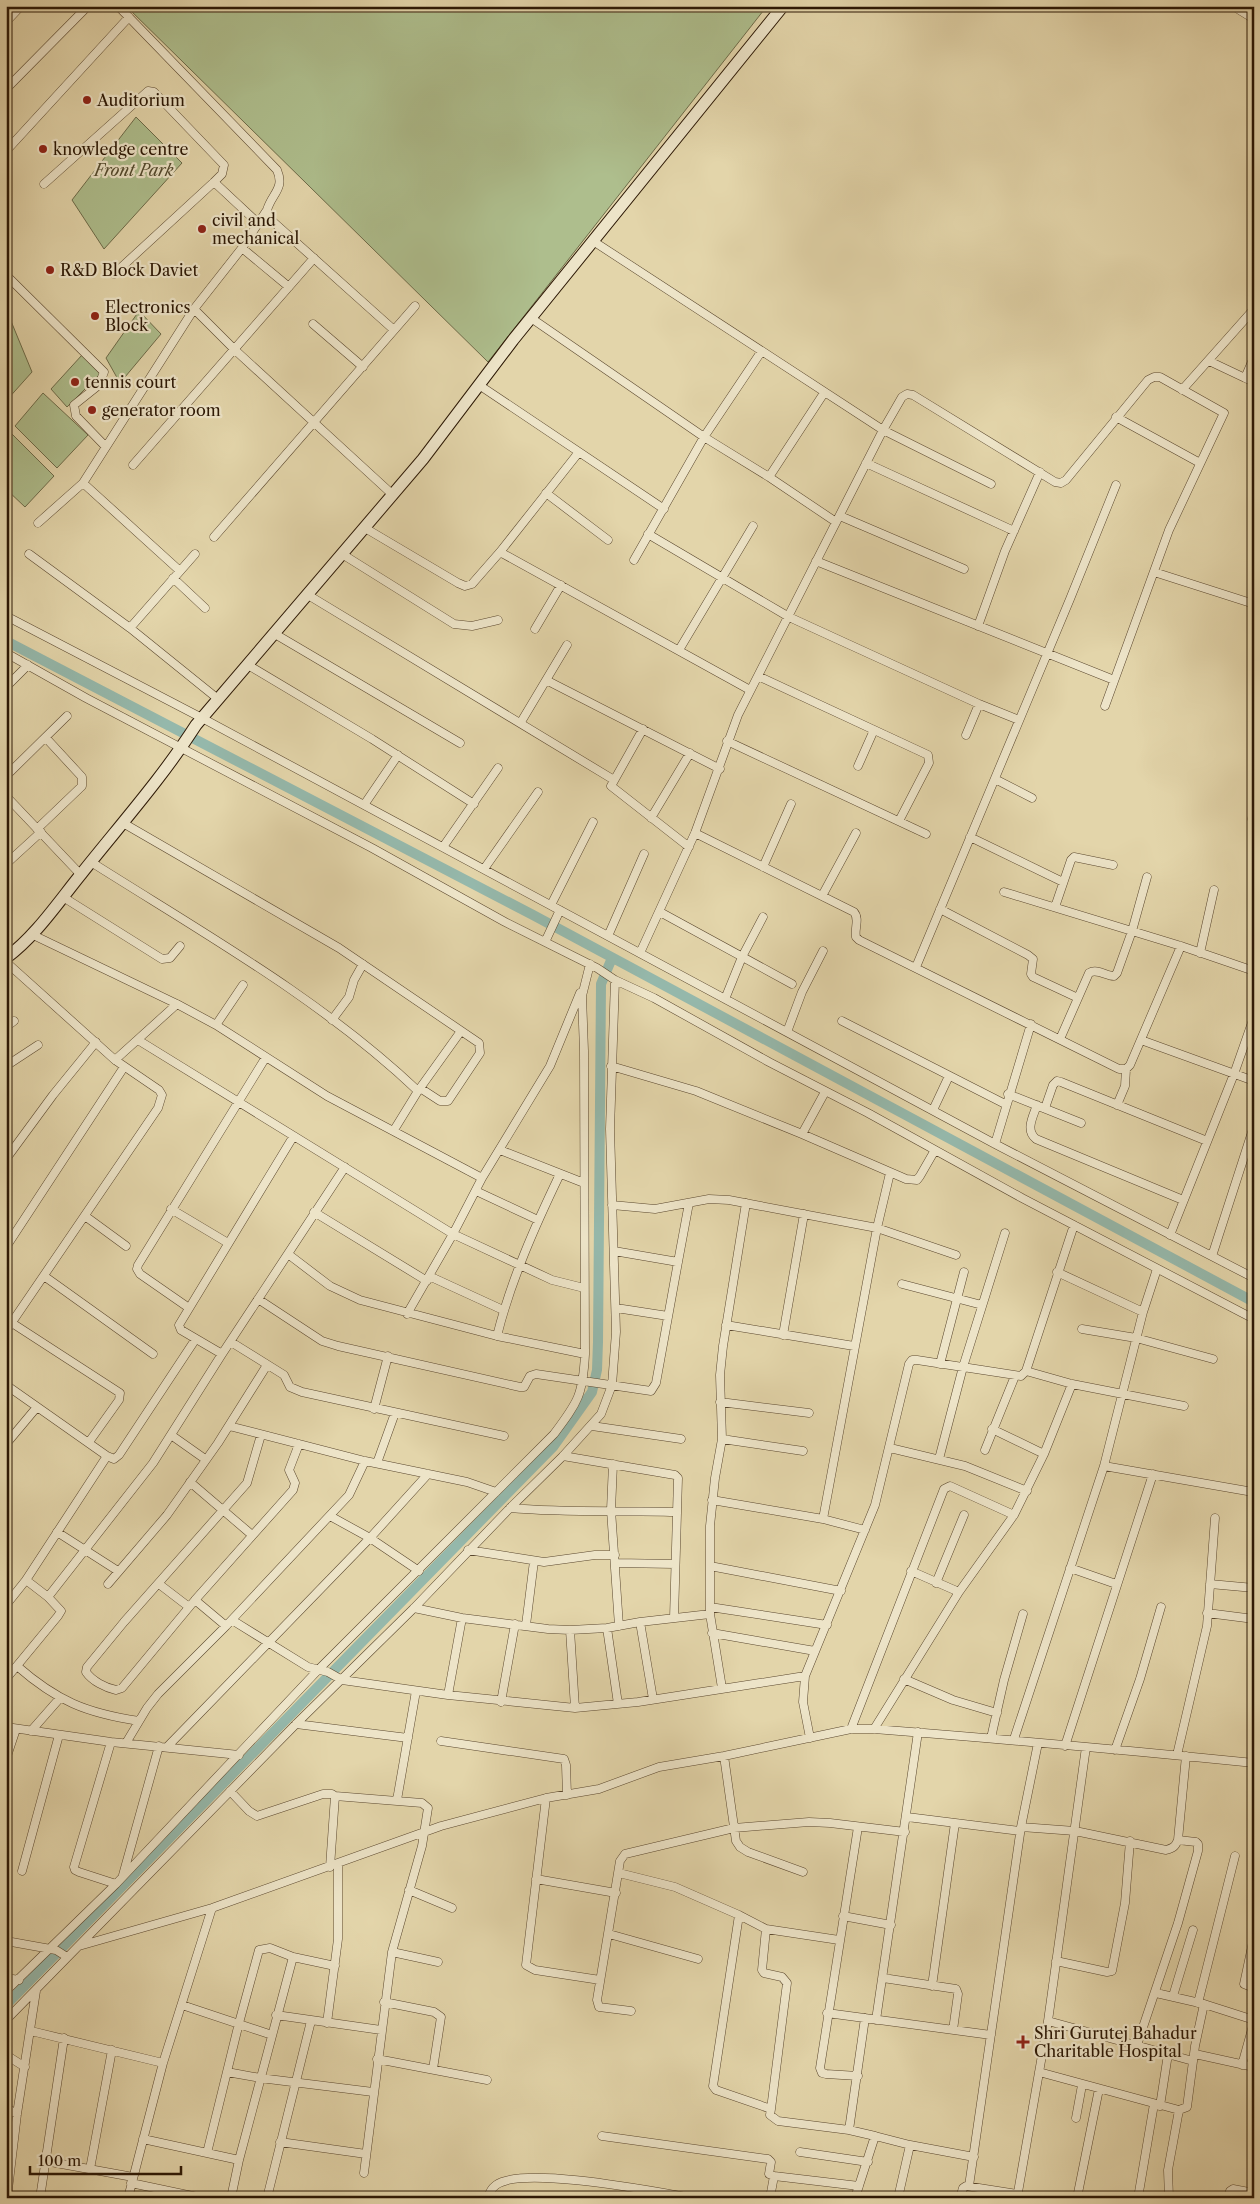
<svg xmlns="http://www.w3.org/2000/svg" width="1260" height="2204" viewBox="0 0 1260 2204" font-family="'Libre Caslon Text',serif">
<style>
.green{fill:#aebe8d;stroke:#6d6b49}
.lines{fill:none;stroke-linecap:round;stroke-linejoin:round}
.canal{stroke:#95b8ab;stroke-width:10}
.street-casing{stroke:#5a472e;stroke-width:9}
.secondary-casing{stroke:#2c1805;stroke-width:13}
.street{stroke:#ede4c8;stroke-width:8}
.secondary{stroke:#ede4c8;stroke-width:11}
.poi-dot{fill:#8f2418;stroke:#ede4c8;stroke-width:2}
.labels{text-anchor:middle;stroke-width:4.5;stroke-linejoin:round;paint-order:stroke}
.poi-label{font-size:16px;fill:#2c1805;stroke:#ede4c8;text-anchor:start}
.park-label{font-size:16px;font-style:italic;fill:#534a2e;stroke:#ede4c8}
</style>
<rect width="100%" height="100%" fill="#e3d5aa"/>
<filter id="stains"><feTurbulence type="fractalNoise" baseFrequency=".004" numOctaves="4"/><feColorMatrix values="0 0 0 0 .2 0 0 0 0 .09 0 0 0 0 .02 0 0 0 .5 -.17"/></filter>
<radialGradient id="worn" r=".72"><stop offset=".6" stop-color="#630" stop-opacity="0"/><stop offset="1" stop-color="#630" stop-opacity=".3"/></radialGradient>
<!-- green -->
<path class="green" d="M126 6H767L488 362Z
M136 117 182 163 104 249 72 200Z
M6 309 32 372 6 401Z
M139 311 161 334 120 383 106 358Z
M82 355 100 374 67 407 51 389Z
M43 393 88 435 57 468 15 426Z
M8 430 54 476 25 507 6 489Z"/>
<g class="lines">
<!-- canal -->
<path class="canal" d="M6 641 533 915 1254 1302
M6 2005 553 1447 592 1392 597 1370 598 1342 601 984 612 958"/>
<!-- street casing -->
<g class="street-casing">
<path id="street" d="M118 6 277 170C285 189 272 193 267 210L270 219 394 330
M1233 6 1254 19
M6 22 21 6
M6 89 88 6
M6 151 129 17
M44 184 148 91 154 92 224 165 222 174 214 182
M593 241 883 430 991 484
M242 248 289 287
M114 274 214 182 258 223
M6 275 104 372 99 385 74 405 76 416 106 447
M194 309 235 350 393 495
M531 318 704 437 769 477 836 522
M313 324 363 367
M1254 357 1245 378 1254 382
M1209 361 1245 378
M479 385 664 509
M1182 390 1254 309
M1116 417 1200 463
M866 463 1014 531
M133 465 314 258
M769 477 824 393
M83 483 180 571
M546 493 608 540
M840 516 964 569
M38 523 83 483 194 309 242 248 267 210
M365 528 458 583 465 586 472 584 500 552 579 452
M648 534 789 617 979 704 1019 720
M214 537 415 306
M500 552 750 690
M29 554 130 628 218 699
M342 554 454 624 472 626 498 620
M634 560 704 437 761 352
M816 561 1114 680
M1154 572 1254 604
M173 578 205 608
M308 595 614 780
M6 616 202 718 995 1144 1254 1278
M978 626 1005 551 1040 472
M130 628 195 554
M535 629 561 585
M275 634 460 743
M679 650 753 526
M6 653 86 698 372 848 505 922 597 968 615 980 654 998 769 1062 868 1113 1022 1198 1254 1319
M248 665 372 739 474 804
M758 676 928 755 929 763 899 821
M546 680 720 769
M6 687 28 665
M521 722 567 645
M643 729 611 786 689 847
M966 735 979 704
M727 741 926 834
M858 766 874 730
M6 776 67 716
M995 779 1032 798
M6 796 81 875
M364 805 398 755
M1254 809 1252 819H1254
M651 818 690 753
M123 823 339 948 479 1043 480 1053 448 1101H440L420 1088
M37 829 82 786V777L46 738
M695 833 854 912C860 919 854 929 856 937L859 940 1119 1069H1126L1130 1065 1181 946
M970 837 1063 882
M443 847 498 768
M91 862C203 933 321 999 418 1091
M6 864 41 832
M763 867 791 804
M484 869 538 792
M1004 892 1181 946 1254 971
M822 896 856 833
M63 897 162 959 170 958 180 946
M551 905 593 822
M1055 907 1071 860 1074 857 1113 865
M940 909 1028 955 1033 959 1031 974 1033 977 1078 998
M660 912 792 984
M31 934 177 1004 216 1025 327 1096 482 1178
M608 936 644 854
M545 942 560 910
M640 953 695 833 738 715 883 430 902 397 907 394 913 395 1055 482 1061 483 1066 480 1148 380 1154 377H1160L1224 413 1169 530 1105 706
M1200 953 1214 890
M6 962 115 1060 159 1090 162 1095 158 1108 6 1331
M916 967 1070 599 1116 485
M725 999 742 957 763 917
M332 1020 349 997 354 980 363 964
M842 1021 1005 1104
M216 1025 243 985
M6 1027 14 1021
M787 1032 802 992 823 951
M1060 1039 1089 973C1097 968 1106 976 1114 976L1117 973 1132 931 1147 877
M138 1040 453 1234 552 1280 584 1288
M1141 1040 1254 1081
M115 1060 177 1004
M6 1066 38 1045
M611 1066 696 1091 802 1134 906 1179 917 1180 920 1176 935 1150
M1008 1094 1081 1123
M1037 1105C1033 1117 1025 1130 1036 1139L1183 1200
M1117 1105 1125 1086 1126 1069
M1045 1108 1053 1085 1057 1081 1061 1082 1207 1141
M933 1110 949 1076
M394 1130 418 1091 461 1031
M802 1134 825 1092
M995 1144 1031 1024
M500 1150 584 1183
M6 1159 53 1095 96 1042
M476 1191 538 1220
M612 1205 655 1209 709 1199 729 1200 877 1228 956 1255
M171 1209 228 1243
M314 1212 427 1281
M85 1216 126 1246
M1170 1235 1234 1074 1254 1017
M6 1247 124 1067
M614 1251 678 1262 689 1203
M288 1254 330 1286 360 1300 497 1336 585 1354
M1212 1256 1254 1126
M1057 1272 1143 1312
M44 1276 153 1354
M429 1276 503 1310
M902 1284 982 1305
M258 1299 322 1341 338 1346 520 1387H524L530 1376 536 1374 651 1391 656 1383 678 1262
M189 1308 140 1274 137 1269 138 1265 266 1057
M616 1308 668 1316
M407 1314 453 1234 482 1178 550 1066 580 993
M12 1323 120 1393 119 1400 89 1442
M726 1325 854 1346
M1082 1329 1136 1338 1213 1359
M783 1335 804 1214
M497 1336C511 1280 535 1226 560 1174
M231 1342 284 1375 290 1387 302 1392 504 1436
M222 1354 181 1330 179 1325 293 1137
M940 1364 964 1272
M1026 1371 1072 1384 1184 1406
M6 1385 107 1456 114 1459 119 1455 195 1340
M720 1402 809 1413
M374 1409 388 1356
M229 1426 365 1461 467 1482 496 1492
M592 1426 681 1439
M992 1429 1044 1454
M171 1435 205 1459
M261 1435 247 1483 124 1622 87 1667 86 1672C92 1681 106 1688 116 1690L122 1688 195 1600 293 1490 295 1483 289 1470 299 1444
M722 1439 803 1451
M6 1444 37 1407
M890 1448 965 1466 1027 1491
M985 1450 1015 1376
M563 1456 675 1475 678 1478 674 1618
M939 1459 963 1367 1005 1233
M377 1463 395 1413
M613 1464 611 1510 619 1626
M1104 1466 1253 1492
M190 1482 252 1535
M712 1500 823 1519 865 1530
M510 1508C566 1513 621 1510 676 1512
M330 1516 370 1538 419 1571
M823 1519 877 1228 890 1173
M57 1532 118 1571
M468 1550 544 1562 595 1555H615
M616 1563 675 1564
M710 1566 841 1591
M1070 1568 1116 1584
M911 1571 959 1592
M936 1583 964 1515
M108 1584 167 1515 218 1443 267 1365
M159 1584 189 1607
M1210 1584 1254 1588
M48 1597 153 1463 222 1354 345 1167
M195 1600 226 1626
M6 1605 26 1580 107 1456
M710 1607 827 1625
M414 1608 462 1618 548 1629 570 1630 607 1628 640 1622 710 1614
M1207 1613 1254 1619
M232 1620 308 1667 328 1672 342 1680 448 1695 575 1708 638 1702 805 1676
M640 1622 653 1699
M526 1625 534 1561
M607 1628 618 1704
M570 1630 575 1708
M712 1633 815 1651
M17 1666C57 1701 86 1713 139 1721
M6 1679 58 1616 61 1611 48 1597 26 1580
M904 1679 953 1700 997 1713
M722 1688 710 1614V1526L715 1478 722 1439 720 1375 723 1346 746 1203
M448 1695 462 1618
M501 1702 515 1624
M296 1724 408 1738
M6 1727 111 1742 239 1755
M851 1729 944 1489 950 1486 1014 1515
M874 1729 959 1592 1014 1515 1044 1454 1072 1384
M31 1731 60 1698
M810 1738 803 1702 805 1676 875 1505 909 1364 912 1360H917L1021 1376 1026 1371 1074 1225
M991 1738 1004 1680 1023 1614
M1014 1739 1104 1466 1143 1312 1157 1269
M441 1741 564 1759 566 1765 567 1795
M111 1742 74 1867 75 1870 79 1872 116 1884
M126 1743 147 1708 158 1694 226 1626 349 1495 365 1461
M1065 1746 1153 1474
M167 1747 370 1538 428 1474
M1115 1750 1140 1679 1161 1607
M1177 1755 1207 1626 1215 1518
M724 1756 736 1841 740 1847 748 1852 803 1872
M6 1759 16 1729
M230 1791 249 1811 257 1816 323 1794H332L335 1796 330 1867
M335 1796 422 1803 428 1808 422 1846 392 1952 364 2173
M546 1798 526 1965 535 1970 600 1980
M397 1800 416 1691
M907 1817 1020 1831
M1021 1827 1075 1831 1166 1850C1173 1848 1175 1847 1178 1840L1186 1756
M22 1871 59 1735
M619 1873 675 1887 739 1915 766 1929 839 1940
M123 1875 159 1746
M536 1879 616 1893
M409 1890 452 1908
M739 1915 713 2086 716 2090 771 2109 770 2115 778 2121 849 2130 875 2136 855 2198
M843 1916 891 1925
M766 1929 762 1970 764 1973 782 1977 787 1983 771 2109
M609 1934 698 1959
M1254 1937 1244 1984 1254 1988
M6 1941 56 1950 67 1957
M79 1946 212 1908 441 1826 546 1798 599 1789 659 1767 724 1756 851 1729H874C1001 1739 1127 1750 1254 1763
M392 1952 438 1962
M1056 1961 1107 1972 1112 1971 1125 1903 1130 1841
M6 1978 19 1980
M883 1978 956 1989 958 1994 953 2030
M932 1986 955 1823
M6 1991 116 1884 318 1670 554 1434C578 1402 583 1395 585 1354L584 1051 582 996 590 964
M1156 1993 1204 2004 1254 2020
M1173 1996 1193 1930
M384 2002 434 2012 441 2017 433 2069
M1198 2003 1235 1856
M182 2005 272 2035
M631 2011 599 2007 597 2000 620 1861 625 1854 734 1828 809 1822 830 1823 905 1832
M827 2013 991 2035
M276 2015 381 2030
M6 2020 296 1724 414 1608 510 1508 563 1456 601 1414 612 1385 616 1332 610 1129 615 980
M876 2020 918 1732
M1048 2021 1193 2061
M327 2023 338 1939V1864
M31 2031 163 2063
M1137 2045 1178 1923 1198 1851V1844L1196 1842 1178 1840
M1195 2054 1254 2067
M6 2055 25 2067
M377 2059 487 2080
M1242 2065 1254 2022
M227 2072 260 2078 373 2092
M1039 2072 1179 2110
M858 2076 826 2074 822 2073 820 2068 858 1827
M1160 2106 1168 2054
M6 2108 17 2114
M1076 2118 1082 2085
M849 2130 865 2018
M602 2136 768 2159 771 2162 769 2174 774 2176
M875 2136 910 2145
M143 2139 239 2160
M280 2142 366 2154
M800 2152 868 2162
M207 2153 239 2023 259 1950 270 1948 293 1957 335 1966
M45 2161 133 2177
M90 2169 112 2050
M131 2183 202 2198
M969 2186 1021 1827 1038 1743
M7 2198 17 2114 36 1991
M40 2198 64 2038
M128 2198 163 2063 212 1908
M231 2198 239 2160 293 1957
M267 2198 311 2021
M488 2198C489 2193 492 2188 496 2185 522 2165 657 2192 693 2198
M770 2198 774 2176 859 2186
M898 2198 910 2145 974 2157
M960 2198 963 2188 966 2186 1017 2194
M1017 2198 1048 2021 1086 1747
M1077 2198 1099 2089
M1138 2198 1154 2104
M1169 2198 1168 2170 1179 2110 1187 2107 1195 2046 1204 2004
M1228 2198 1230 2191 1233 2189 1254 2193"/>
</g>
<!-- secondary casing -->
<g class="secondary-casing">
<path id="secondary" d="M6 958C36 936 59 901 82 873 121 824 162 778 196 725L423 459 513 340 783 6"/>
</g>
<!-- street -->
<use href="#street" class="street"/>
<!-- secondary -->
<use href="#secondary" class="secondary"/>
</g>
<!-- markers -->
<g class="poi-dot">
<circle cx="87" cy="100" r="5"/>
<circle cx="43" cy="149" r="5"/>
<circle cx="202" cy="229" r="5"/>
<circle cx="50" cy="270" r="5"/>
<circle cx="95" cy="316" r="5"/>
<circle cx="75" cy="382" r="5"/>
<circle cx="92" cy="410" r="5"/>
<path d="M1020.5 2034.5h5v5h5v5h-5v5h-5v-5h-5v-5h5z"/>
</g>
<g class="labels">
<!-- poi labels -->
<g class="poi-label">
<text x="97" y="106">Auditorium</text>
<text x="53" y="155">knowledge centre</text>
<text x="212" y="226">civil and<tspan x="212" dy="18">mechanical</tspan></text>
<text x="60" y="276">R&amp;D Block Daviet</text>
<text x="105" y="313">Electronics<tspan x="105" dy="18">Block</tspan></text>
<text x="85" y="388">tennis court</text>
<text x="102" y="416">generator room</text>
<text x="1034" y="2039">Shri Gurutej Bahadur<tspan x="1034" dy="18">Charitable Hospital</tspan></text>
</g>
<!-- park labels -->
<g class="park-label">
<text x="134" y="176">Front Park</text>
</g>
</g>
<!-- margin -->
<rect width="1260" height="2204" fill="none" stroke="#e3d5aa" stroke-width="25"/>
<rect x="8" y="8" width="1245" height="2189" fill="none" stroke="#2c1805" stroke-width="2.5"/>
<rect x="12" y="12" width="1235" height="2179" fill="none" stroke="#2c1805"/>
<!-- scale -->
<path d="M30 2166v8h151v-8" fill="none" stroke="#2c1805" stroke-width="2.5"/>
<text x="38" y="2166" font-size="15" fill="#2c1805" stroke="#ede4c8" stroke-width="4" paint-order="stroke">100 m</text>
<rect width="100%" height="100%" filter="url(#stains)"/>
<rect width="100%" height="100%" fill="url(#worn)"/>
</svg>
